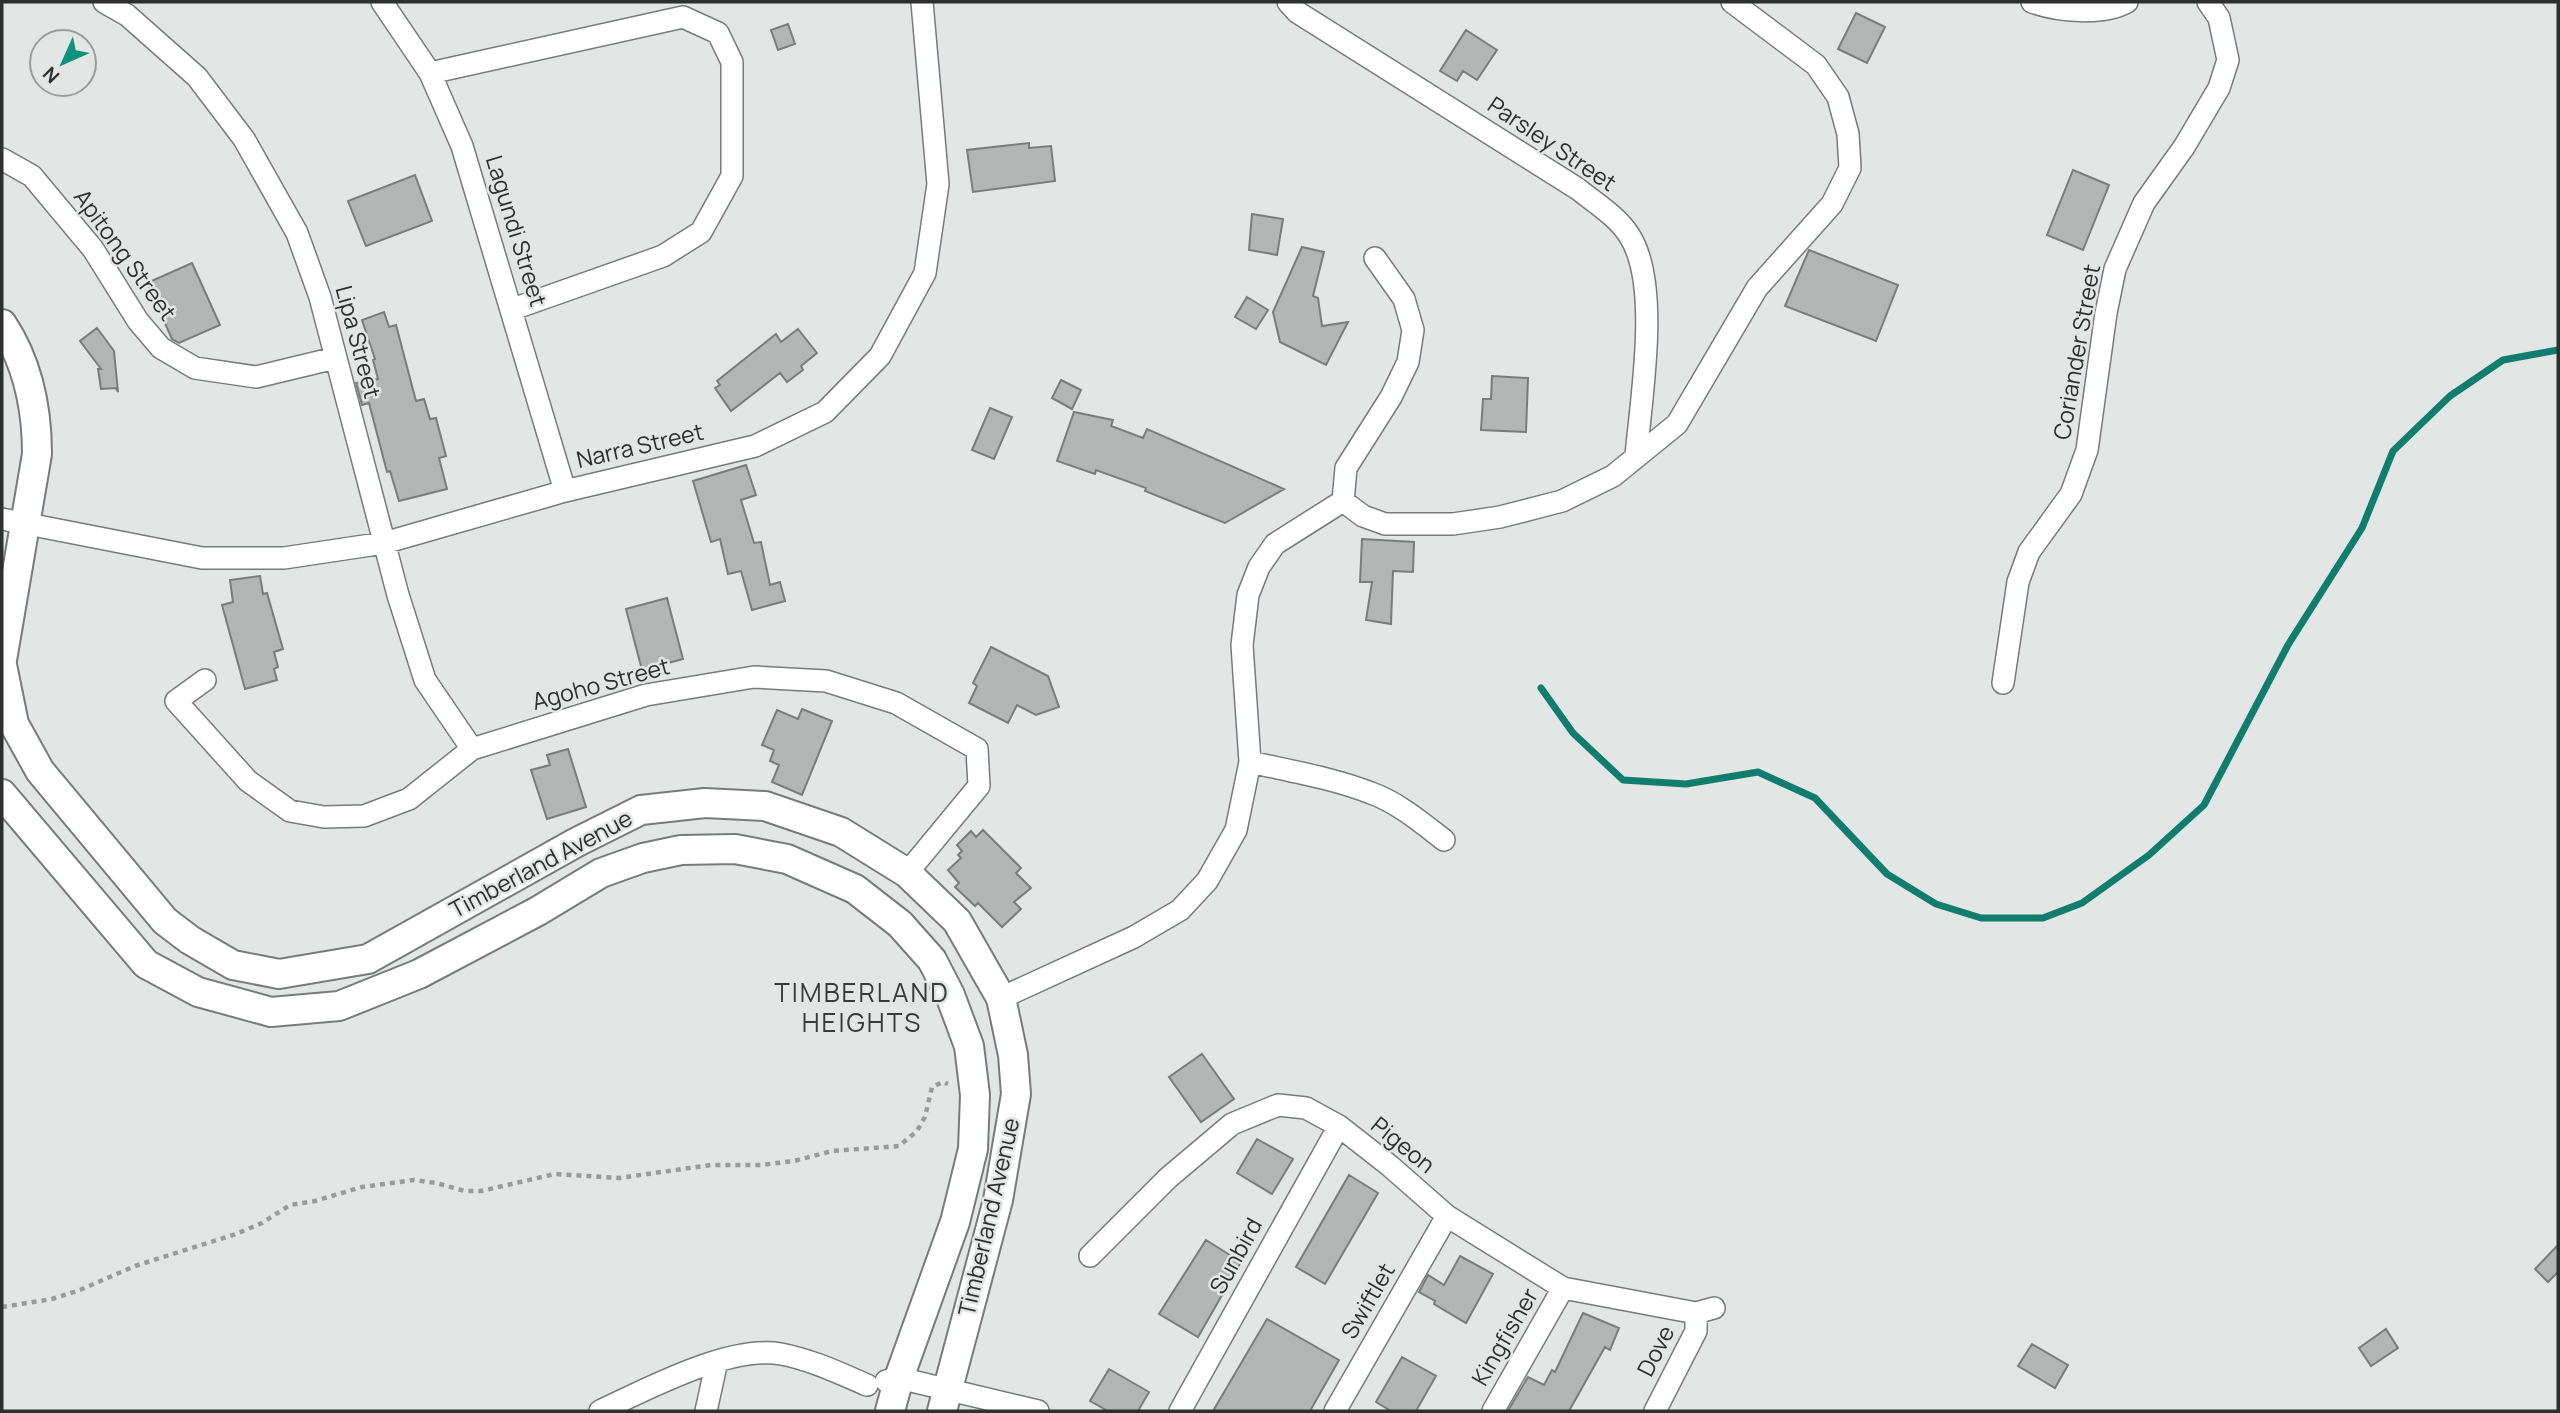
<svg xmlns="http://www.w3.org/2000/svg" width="2560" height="1413" viewBox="0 0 2560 1413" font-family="Manrope,sans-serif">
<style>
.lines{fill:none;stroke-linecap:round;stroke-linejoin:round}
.stream{stroke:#117e6d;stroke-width:7}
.building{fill:#b3b6b5;stroke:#7a7d7c;stroke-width:2}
.street-casing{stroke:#787b7a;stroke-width:24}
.secondary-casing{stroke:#787b7a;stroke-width:32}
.path{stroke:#999c9b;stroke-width:4.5;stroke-dasharray:5 5;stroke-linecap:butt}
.street{stroke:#fff;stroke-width:21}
.secondary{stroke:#fff;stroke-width:28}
.labels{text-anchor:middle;stroke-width:5;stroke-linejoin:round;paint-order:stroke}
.street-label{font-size:23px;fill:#2e2f2f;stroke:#e2e6e5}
.quarter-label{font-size:26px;letter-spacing:2px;fill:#383b3a;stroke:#e2e6e5}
</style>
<rect width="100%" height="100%" fill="#e2e6e5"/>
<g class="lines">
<!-- stream -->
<path class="stream" d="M1541 688 1573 733 1623 780 1686 784 1758 772 1815 798 1887 874 1936 904 1981 918H2043L2082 903 2149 855 2204 805 2288 645 2362 528 2393 451 2450 396 2503 360 2558 350"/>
</g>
<!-- building -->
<path class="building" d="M1856 13 1885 27 1867 63 1838 49Z
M788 24 795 44 778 50 771 30Z
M1466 30 1497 50 1477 80 1463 71 1457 81 1440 71Z
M1029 143V148L1051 146 1055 181 973 192 967 150Z
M2073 170 2109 185 2083 250 2047 235Z
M415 175 432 221 366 246 348 201Z
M1252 214 1283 219 1277 255 1249 250Z
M1302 247 1324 252 1313 296 1318 298 1322 326 1348 322 1326 365 1280 342 1273 312Z
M1809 250 1898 285 1876 341 1785 306Z
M192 263 220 325 179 343 172 339 147 283Z
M1247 297 1268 310 1256 329 1235 317Z
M384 312 389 327 396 325 416 401 424 399 430 419 436 418 446 456 439 458 447 489 399 501 390 471 387 472 369 403 362 405 356 383 378 379 373 360 375 359 362 320Z
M97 328 114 351 118 392 116 388 101 389 98 369H101L80 341Z
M798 329 817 353 801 366 803 370 787 382 780 373 731 411 715 388 720 385 717 381 776 334 781 342Z
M1492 376 1528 378 1526 432 1481 430 1483 399H1491Z
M1061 380 1081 390 1072 409 1052 398Z
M990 408 1012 417 994 459 972 450Z
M1074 412 1113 420 1111 426 1143 438 1147 429 1284 489 1225 523 1145 491 1146 488 1096 470 1095 474 1057 461Z
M746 465 756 495 741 500 754 543 761 542 770 585 780 582 785 601 752 610 741 571 728 574 720 539 711 542 693 481Z
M1362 539 1414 542 1413 572 1393 571 1391 624 1366 620 1372 582H1360Z
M260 576 263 594 267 593 283 649 274 652 278 667 274 669 277 680 245 689 222 605 233 602 230 580Z
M667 598 683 659 642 670 626 609Z
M991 647 1048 676 1059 707 1036 715 1017 705 1008 723 969 703 977 686 973 683Z
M802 709 832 721 802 795 772 782 779 765 770 761 774 750 762 745 777 710 798 719Z
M568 749 586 807 547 819 531 770 550 765 547 755Z
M983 830 1021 868 1016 873 1031 888 1014 902 1021 909 1002 927 978 903 975 906 955 887 959 883 948 870 961 858 958 855 962 851 957 845 971 831 976 837Z
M1202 1054 1234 1099 1201 1122 1169 1077Z
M1257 1139 1293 1159 1272 1194 1237 1173Z
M1349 1175 1378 1193 1325 1284 1296 1267Z
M1206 1240 1241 1262 1198 1337 1159 1314Z
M2558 1245V1272L2548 1282 2535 1269Z
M1460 1256 1493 1274 1466 1323 1434 1304 1435 1301 1419 1292 1428 1275 1444 1285Z
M1583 1313 1619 1328 1610 1350 1605 1347 1569 1411H1508L1528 1377 1544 1385 1552 1370 1555 1372Z
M1267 1319 1339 1360 1310 1411H1213Z
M2386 1329 2398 1348 2371 1366 2359 1348Z
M2032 1344 2068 1365 2055 1388 2018 1366Z
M1402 1357 1436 1376 1416 1411H1391L1376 1402Z
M1109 1369 1149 1392 1138 1411H1108L1090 1401Z"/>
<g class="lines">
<!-- street casing -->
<g class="street-casing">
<path id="street" d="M104 2 127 15 197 77 244 139 297 233 320 297 398 595 425 680 472 749
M382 2 430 73 462 146 565 491
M1288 2 1297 12 1578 189C1595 203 1617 216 1629 235 1661 283 1641 398 1636 456
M2032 2C2057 11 2103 16 2127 2
M430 73 683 17 718 33 732 62V176L701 232 663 256 513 309
M2 159 32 176 93 249 138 321 161 348 195 368 256 377 335 358
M1343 501 1363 516 1385 524H1453L1500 517 1562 501 1613 476 1677 424 1757 288 1832 204 1850 168 1848 134 1838 97 1816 65 1732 2
M1343 501 1346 468 1391 397 1408 362 1413 330 1404 299 1375 258
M2 519 202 558H284L384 543 565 491 755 446 825 412 880 356 925 273 938 184 922 2
M205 680 176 701 248 781 290 811 324 817 364 816 409 799 472 749 646 695 754 677 826 681 896 703 977 749 979 786 907 873
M2003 683 2018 582 2029 552 2071 494 2087 450 2106 313 2115 269 2144 203 2184 147 2219 88 2228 60 2219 18 2208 2
M1250 762C1290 771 1333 778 1371 793 1397 802 1422 823 1444 840
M1001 998 1134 937 1180 910 1207 881 1236 830 1250 762 1242 645 1248 595 1259 567 1275 544 1343 501
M1090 1256 1168 1178 1232 1124 1278 1105 1306 1108 1339 1126 1390 1166 1447 1216 1563 1288 1696 1313 1714 1308
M886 1381 899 1378 1038 1411
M600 1411C647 1389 729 1345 781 1354 812 1360 839 1373 867 1385
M706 1411 717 1361
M1180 1411 1339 1126
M1335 1411 1447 1216
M1493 1411 1563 1288
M1655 1411 1696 1331V1313"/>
</g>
<!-- secondary casing -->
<g class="secondary-casing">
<path id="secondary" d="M2 324C28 363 37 407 37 454L2 660
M2 665 14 724 40 771 165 921 190 940 233 965 279 974 368 959 577 842 641 810 705 803 765 806 841 832 907 873 957 921 1001 998 1013 1055 1016 1094 998 1200 942 1411
M2 794 146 964 198 992 271 1012 339 1006 419 974 538 911 601 873 643 858 681 850 735 849 787 859 855 889 900 924 932 960 950 995 969 1046 975 1095 973 1149 955 1222 899 1378 890 1411"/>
</g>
<!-- path -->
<path class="path" d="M2 1307 52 1299 80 1290 135 1266 236 1234 262 1223 290 1205 315 1201 362 1187 414 1180 436 1183 465 1191H481L555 1174 619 1178 711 1165H761L794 1161 832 1151 899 1146 917 1131 925 1117 932 1087 943 1082 948 1084"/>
<!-- street -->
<use href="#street" class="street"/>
<!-- secondary -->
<use href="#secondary" class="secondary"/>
</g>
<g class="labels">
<!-- street labels -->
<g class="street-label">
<text transform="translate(1552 144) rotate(34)" y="8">Parsley Street</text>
<text transform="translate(516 231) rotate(73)" y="8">Lagundi Street</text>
<text transform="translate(125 255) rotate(54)" y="8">Apitong Street</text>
<text transform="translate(358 342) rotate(75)" y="8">Lipa Street</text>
<text transform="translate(2077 352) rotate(-80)" y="8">Coriander Street</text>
<text transform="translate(640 446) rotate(-13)" y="8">Narra Street</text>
<text transform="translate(601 684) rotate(-15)" y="8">Agoho Street</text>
<text transform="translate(541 864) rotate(-28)" y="8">Timberland Avenue</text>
<text transform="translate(1403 1145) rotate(39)" y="8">Pigeon</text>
<text transform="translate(989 1217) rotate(-77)" y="8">Timberland Avenue</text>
<text transform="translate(1236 1256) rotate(-61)" y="8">Sunbird</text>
<text transform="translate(1368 1301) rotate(-60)" y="8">Swiftlet</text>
<text transform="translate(1505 1337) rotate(-60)" y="8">Kingfisher</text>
<text transform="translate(1656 1351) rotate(-63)" y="8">Dove</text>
</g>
<!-- quarter labels -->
<g class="quarter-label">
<text x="862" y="1002">TIMBERLAND<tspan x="862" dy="30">HEIGHTS</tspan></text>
</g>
</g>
<!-- border -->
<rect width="2560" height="1413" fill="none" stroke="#2e2f2f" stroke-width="7"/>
<!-- north arrow -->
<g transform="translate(63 63) rotate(225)"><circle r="33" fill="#e2e6e5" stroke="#9a9d9c" stroke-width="2"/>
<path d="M0-5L12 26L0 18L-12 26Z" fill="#0e937c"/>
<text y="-10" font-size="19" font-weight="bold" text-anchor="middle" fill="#2e2f2f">N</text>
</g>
</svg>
